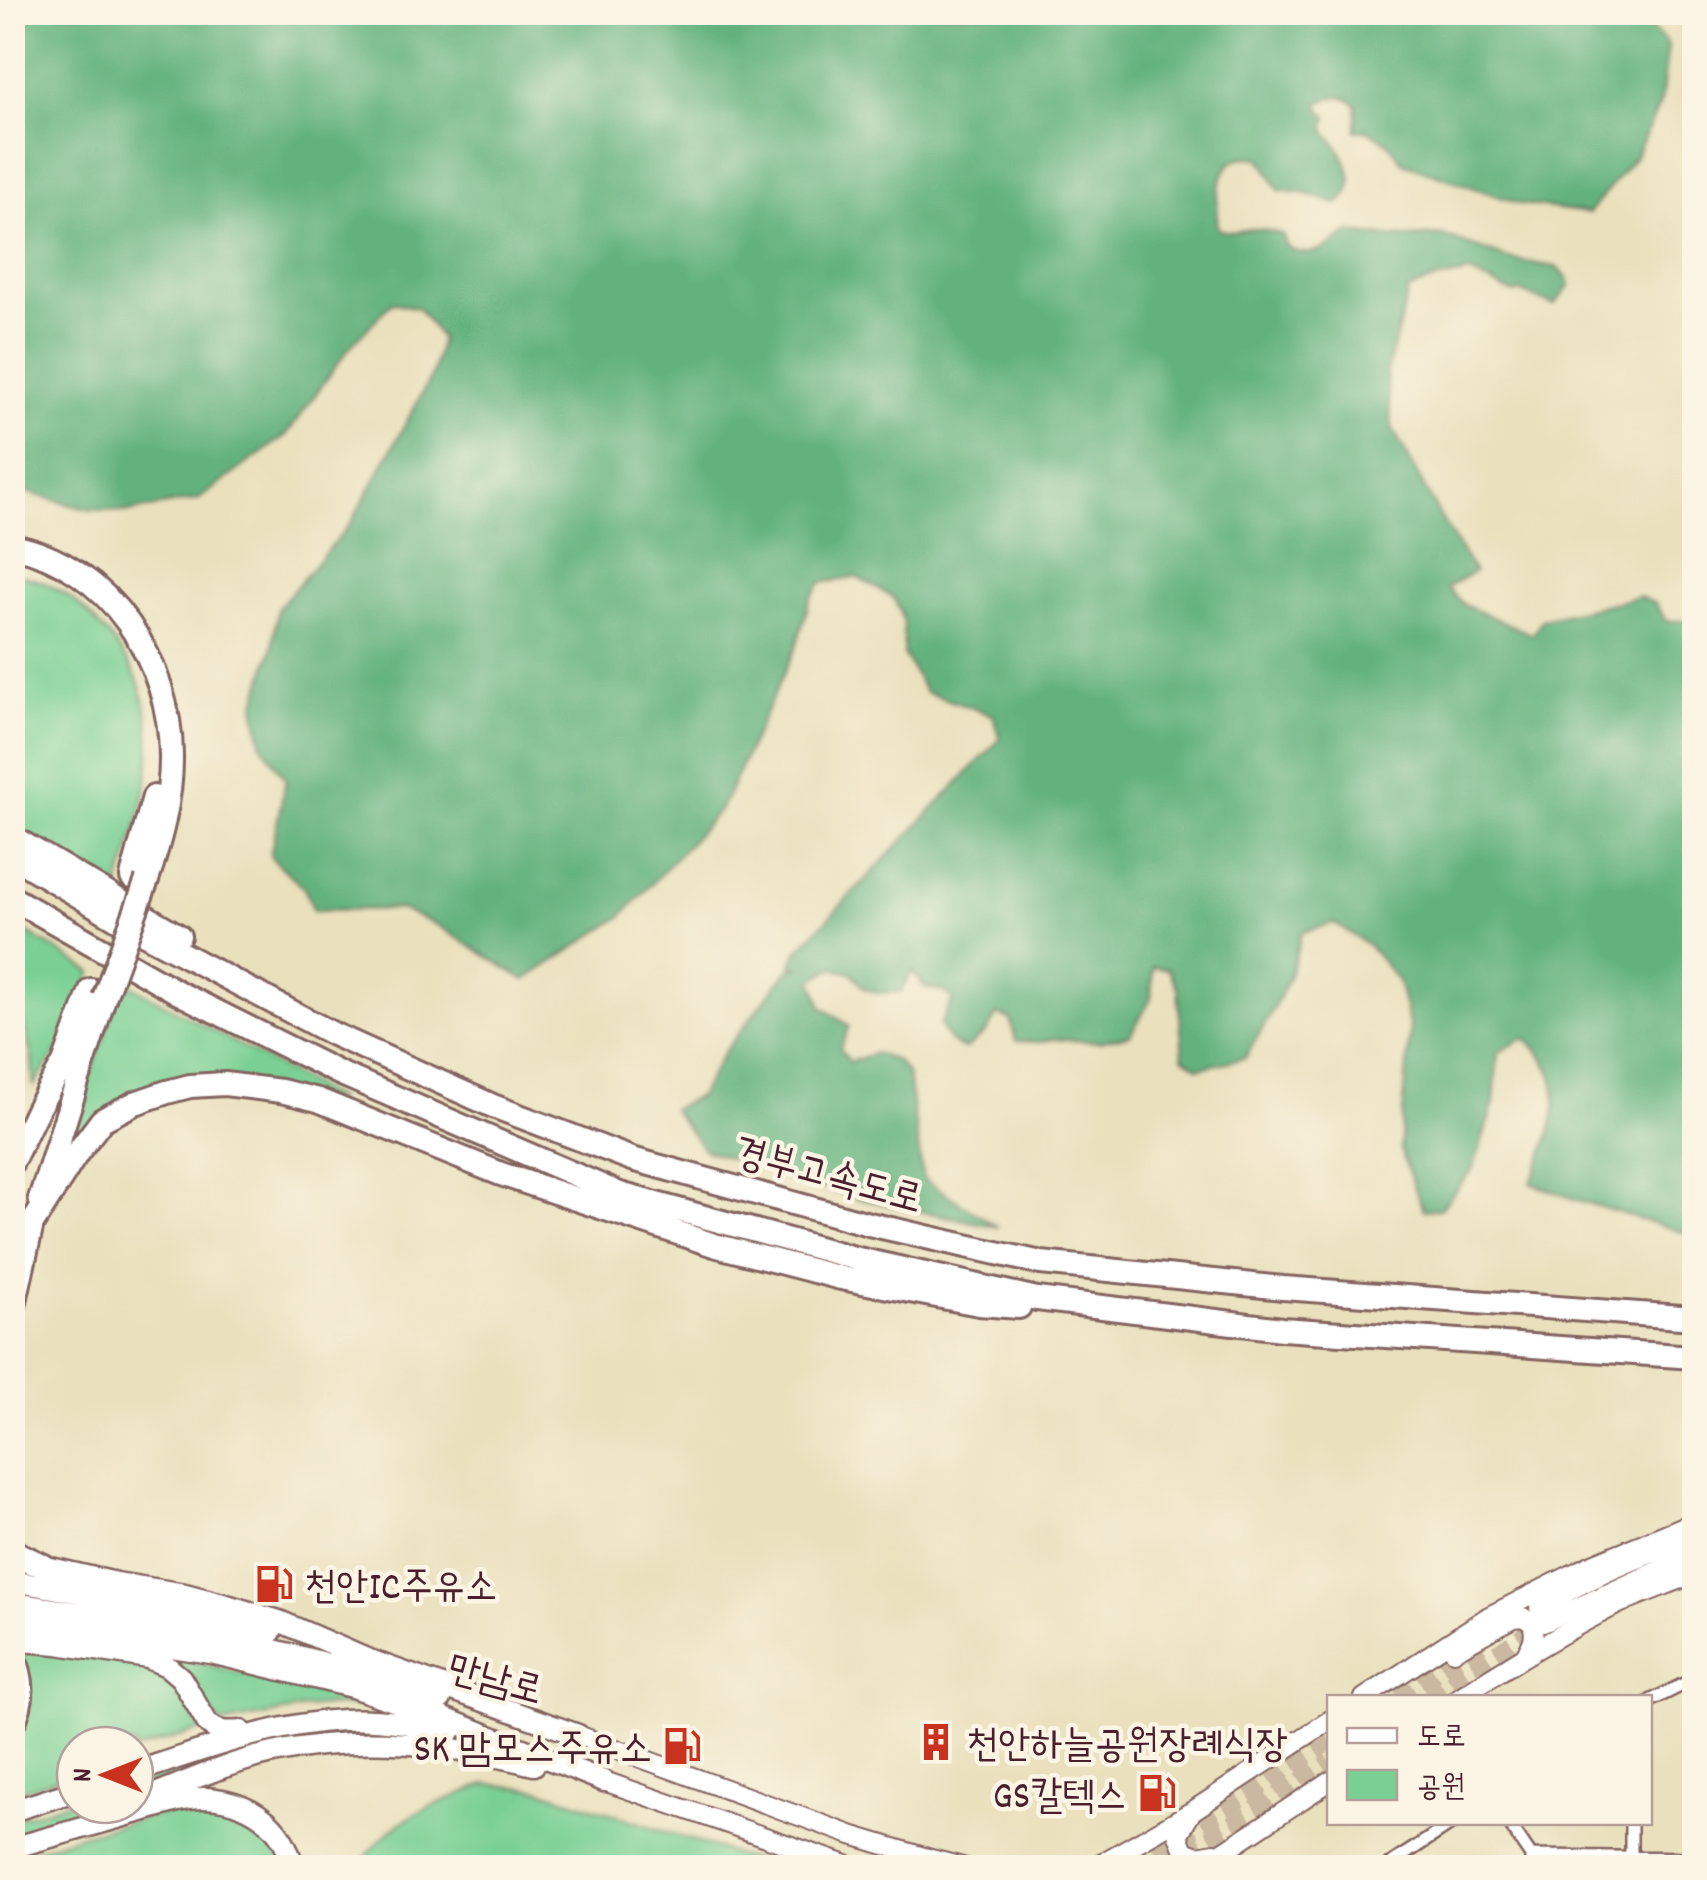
<svg xmlns="http://www.w3.org/2000/svg" width="1707" height="1880" viewBox="0 0 1707 1880" font-family="Dekko,'Poor Story',sans-serif">
<style>
.green{fill:#7ad094;stroke:#627860;stroke-width:2.5}
.forest{fill:#63b27e;stroke:#566854;stroke-width:2.5}
.lines{fill:none;stroke-linecap:round;stroke-linejoin:round}
.secondary-tunnel{stroke:#cab9a0;stroke-width:18;stroke-dasharray:18 9;stroke-linecap:butt}
.minor-casing{stroke:#82635e;stroke-width:16}
.secondary-casing{stroke:#82635e;stroke-width:22}
.primary-casing{stroke:#82635e;stroke-width:22}
.trunk-casing{stroke:#82635e;stroke-width:25}
.motorway-casing{stroke:#82635e;stroke-width:28}
.minor{stroke:#fff;stroke-width:11}
.secondary{stroke:#fff;stroke-width:18}
.primary{stroke:#fff;stroke-width:18}
.trunk{stroke:#fff;stroke-width:20}
.motorway{stroke:#fff;stroke-width:22}
.motorway-bridge-casing{stroke:#82635e;stroke-width:28;stroke-linecap:butt}
.motorway-bridge{stroke:#fff;stroke-width:22}
.labels{text-anchor:middle;stroke-width:9;stroke-linejoin:round;paint-order:stroke}
.street-label{font-size:40px;fill:#4a1f2b;stroke:#fcf5e5}
.poi-label{font-size:40px;fill:#4a1f2b;stroke:#fcf5e5;text-anchor:start}
</style>
<rect width="100%" height="100%" fill="#fcf5e5"/>
<filter id="ink" filterUnits="userSpaceOnUse"><feTurbulence type="fractalNoise" baseFrequency=".01" numOctaves="2"/><feDisplacementMap in="SourceGraphic" scale="20" xChannelSelector="R" yChannelSelector="G"/><feConvolveMatrix kernelMatrix="1 2 1 2 8 2 1 2 1" color-interpolation-filters="sRGB"/></filter>
<filter id="wash" filterUnits="userSpaceOnUse"><feTurbulence type="fractalNoise" baseFrequency=".0048" numOctaves="4" result="noise"/><feDisplacementMap in="SourceGraphic" scale="40" xChannelSelector="R" yChannelSelector="G"/><feGaussianBlur stdDeviation="2.25" result="paint"/><feColorMatrix in="noise" values="0 0 0 0 0 0 0 0 0 0 0 0 0 0 0 0 0 1.4 0 .05"/><feComposite in="paint" operator="in"/></filter>
<g filter="url(#wash)">
<rect width="100%" height="100%" fill="#eae0bd"/>
<!-- green -->
<path class="green" d="M12 574C46 578 75 598 97 623 114 642 132 663 140 687 164 754 138 826 117 891L13 827Z
M12 923 92 972 75 1026 34 1085 32 1058 24 1025 13 996Z
M123 981 339 1100 175 1079C153 1084 134 1092 115 1105 102 1114 92 1129 75 1131L73 1126Z
M41 1648 145 1664 168 1675 202 1730 135 1750V1745H75V1772L13 1794V1738L20 1730 23 1654Z
M157 1653 365 1702 370 1704V1707L337 1705 304 1708 222 1724Z
M310 1733 307 1737 243 1752 135 1790V1780C193 1761 249 1739 310 1733Z
M486 1784 541 1790 772 1867H358C368 1855 378 1841 390 1831 419 1808 453 1798 486 1784Z
M75 1800V1805H96L13 1836 12 1820Z
M206 1803 253 1820 268 1836 286 1867 13 1868 12 1858 83 1834Z"/>
<!-- forest -->
<path class="forest" d="M12 13H1638L1668 45 1661 101 1636 155 1589 213 1520 204 1403 163 1388 143 1367 130 1356 131V104C1342 93 1336 95 1320 103L1319 107 1328 117 1324 128C1335 142 1357 171 1349 190 1347 196 1342 200 1338 204L1303 193 1279 190 1260 158C1259 158 1246 157 1244 157 1215 162 1216 207 1218 229 1234 235 1240 229 1255 229 1263 229 1274 233 1282 234L1287 247C1311 262 1330 247 1350 232L1369 235 1408 237 1442 235 1509 259 1556 267 1568 278 1570 286 1554 305 1521 292 1515 294 1470 273 1430 281 1408 291 1386 375 1392 427 1441 518 1474 572 1447 588 1464 605 1533 635 1542 619 1639 597 1656 604 1667 622 1694 619V1232H1682L1574 1199 1531 1183C1552 1133 1576 1078 1524 1038L1498 1053 1494 1103 1473 1170 1440 1209 1423 1210 1400 1149 1410 1028 1398 981 1368 945 1334 923 1301 933C1293 979 1269 1018 1245 1058L1199 1068 1183 1057 1178 989 1168 969 1153 967 1151 998 1130 1035 1099 1042 1052 1039 1040 1042 1016 1041 1010 1019 997 1014 988 1030 966 1049C952 1045 946 1037 940 1025L953 999 945 992 925 987 912 971 901 992 877 993 864 988 852 973 831 968 813 980 822 1007 849 1026 840 1049 850 1062 875 1053 897 1061 908 1075 923 1179 998 1227 856 1198 704 1150 672 1109 699 1096 725 1051 789 969 801 967 791 965 798 950 1000 739 993 715 925 692 904 655 903 619 894 598 856 577 821 583 810 599 796 647 722 807 621 917 525 980 437 925 400 909 314 910 304 888 270 856 286 780 262 745 255 706 272 648 278 608 351 523 432 375 441 338 418 308 392 302 349 348 286 435 199 499 128 512 86 509 22 491 12 475V344L17 308 12 299Z"/>
</g>
<g filter="url(#ink)">
<g class="lines">
<!-- secondary-tunnel -->
<path class="secondary-tunnel" d="M1398 1698 1483 1643
M1429 1698 1542 1624
M1134 1868 1330 1741
M1164 1868 1330 1762"/>
<!-- minor casing -->
<g class="minor-casing">
<path id="minor" d="M1650 1701 1694 1679
M1508 1822 1531 1856V1868
M1226 1850 1238 1868
M1531 1856 1694 1858
M1384 1868 1454 1822
M1631 1868V1822"/>
</g>
<!-- secondary casing -->
<g class="secondary-casing">
<path id="secondary" d="M1539 1608C1587 1579 1641 1556 1694 1538
M1543 1623 1670 1565 1694 1556"/>
</g>
<!-- primary casing -->
<g class="primary-casing">
<path id="primary" d="M1454 1651 1513 1618 1523 1617 1532 1623C1536 1636 1533 1644 1525 1655
M1364 1698 1489 1616 1590 1565 1694 1522
M1458 1698C1511 1664 1564 1631 1621 1603 1645 1592 1670 1584 1694 1574
M578 1735 851 1835 931 1859 966 1868
M604 1781 855 1868
M1190 1815 1178 1835 1184 1851 1197 1856 1215 1853
M1093 1868 1194 1810 1330 1720
M1196 1868 1226 1850 1330 1781"/>
</g>
<!-- trunk casing -->
<g class="trunk-casing">
<path id="trunk" d="M29 1563 116 1583 185 1594 230 1606 279 1621 364 1658 578 1735
M12 1581 157 1606 271 1632
M12 1603C119 1618 227 1636 331 1665 368 1675 404 1688 441 1699
M12 1623 211 1653 352 1687 444 1718 604 1781
M12 1640 58 1644 148 1658 167 1666 181 1678 208 1724C219 1733 227 1732 241 1731
M135 1772C203 1750 271 1724 343 1720 378 1718 416 1724 450 1732
M135 1802C180 1785 226 1763 273 1753 363 1733 446 1744 534 1765
M12 1811 75 1791
M12 1848 178 1801C228 1789 283 1814 293 1868"/>
</g>
<!-- motorway casing -->
<g class="motorway-casing">
<path id="motorway" d="M12 546C110 565 172 663 171 759 171 801 160 840 147 880
M12 837 179 936
M12 856 126 924 333 1034 493 1106 632 1159 869 1224 1041 1263 1283 1288 1694 1318
M132 877 154 797
M12 898 179 993 339 1073 620 1194 858 1259 1037 1299 1282 1329 1694 1357
M12 1162 38 1108 64 1063 91 990
M40 1199 104 998
M12 1315 32 1224 77 1153 102 1120 135 1103 167 1092 190 1086 225 1084 281 1091 318 1100 501 1174 714 1245 841 1278 979 1304 1019 1307
M12 1551 44 1566
M12 1653C24 1678 25 1700 12 1725"/>
</g>
<!-- minor -->
<use href="#minor" class="minor"/>
<!-- secondary -->
<use href="#secondary" class="secondary"/>
<!-- primary -->
<use href="#primary" class="primary"/>
<!-- trunk -->
<use href="#trunk" class="trunk"/>
<!-- motorway -->
<use href="#motorway" class="motorway"/>
<!-- motorway-bridge casing -->
<g class="motorway-bridge-casing">
<path id="motorway-bridge" d="M104 998 147 880"/>
</g>
<!-- motorway-bridge -->
<use href="#motorway-bridge" class="motorway-bridge"/>
</g>
</g>
<!-- icons -->
<defs>
<g id="fuel-bare" transform="scale(3)"><path d="M-5.5-6h7V0h2V4h1.3V-2.5L3-4.5l.8-.8L6-3V5H2.5V1h-1V6h-7ZM-4.2-4.7v3.2H.2V-4.7Z" fill="#c8321e" stroke="#fcf5e5" stroke-width="2.5" paint-order="stroke"/></g>
<g id="building-bare" transform="scale(3)"><path d="M-4-6H4V6H1V3H-1V6H-4ZM-2.5-4.3h1.7v1.8h-1.7ZM.8-4.3h1.7v1.8H.8ZM-2.5-1h1.7V.8h-1.7ZM.8-1h1.7V.8H.8Z" fill="#c8321e" stroke="#fcf5e5" stroke-width="2.5" paint-order="stroke"/></g>
</defs>
<g fill-rule="evenodd">
<use href="#fuel-bare" x="274" y="1584"/>
<use href="#building-bare" x="936" y="1742"/>
<use href="#fuel-bare" x="682" y="1746"/>
<use href="#fuel-bare" x="1157" y="1793"/>
</g>
<g class="labels">
<!-- street labels -->
<g class="street-label">
<text transform="translate(829 1173) rotate(15)" y="14">경부고속도로</text>
<text transform="translate(496 1677) rotate(15)" y="14">만남로</text>
</g>
<!-- poi labels -->
<g class="poi-label">
<text x="304" y="1598">천안IC주유소</text>
<text x="966" y="1756">천안하늘공원장례식장</text>
<text x="652" y="1760" text-anchor="end">SK 맘모스주유소</text>
<text x="1127" y="1807" text-anchor="end">GS칼텍스</text>
</g>
</g>
<!-- margin -->
<rect width="1707" height="1880" fill="none" stroke="#fcf5e5" stroke-width="50"/>
<!-- legend -->
<rect x="1327" y="1695" width="325" height="130" fill="#fcf5e5" stroke="#b59f9b" stroke-width="2.5"/>
<rect x="1347" y="1728" width="50" height="15" fill="#ffffff" stroke="#b59f9b" stroke-width="2.5"/>
<text x="1417" y="1745" font-size="30" fill="#4a1f2b">도로</text>
<rect x="1347" y="1770" width="50" height="30" fill="#7ad094" stroke="#b59f9b" stroke-width="2.5"/>
<text x="1417" y="1795" font-size="30" fill="#4a1f2b">공원</text>
<!-- north arrow -->
<g transform="translate(105 1775) rotate(270)"><circle r="48" fill="#fcf5e5" stroke="#b59f9b" stroke-width="2.5"/>
<path d="M0-8L18 38L0 25L-18 38Z" fill="#c8321e"/>
<text y="-15" font-size="28" font-weight="bold" text-anchor="middle" fill="#4a1f2b">N</text>
</g>
</svg>
